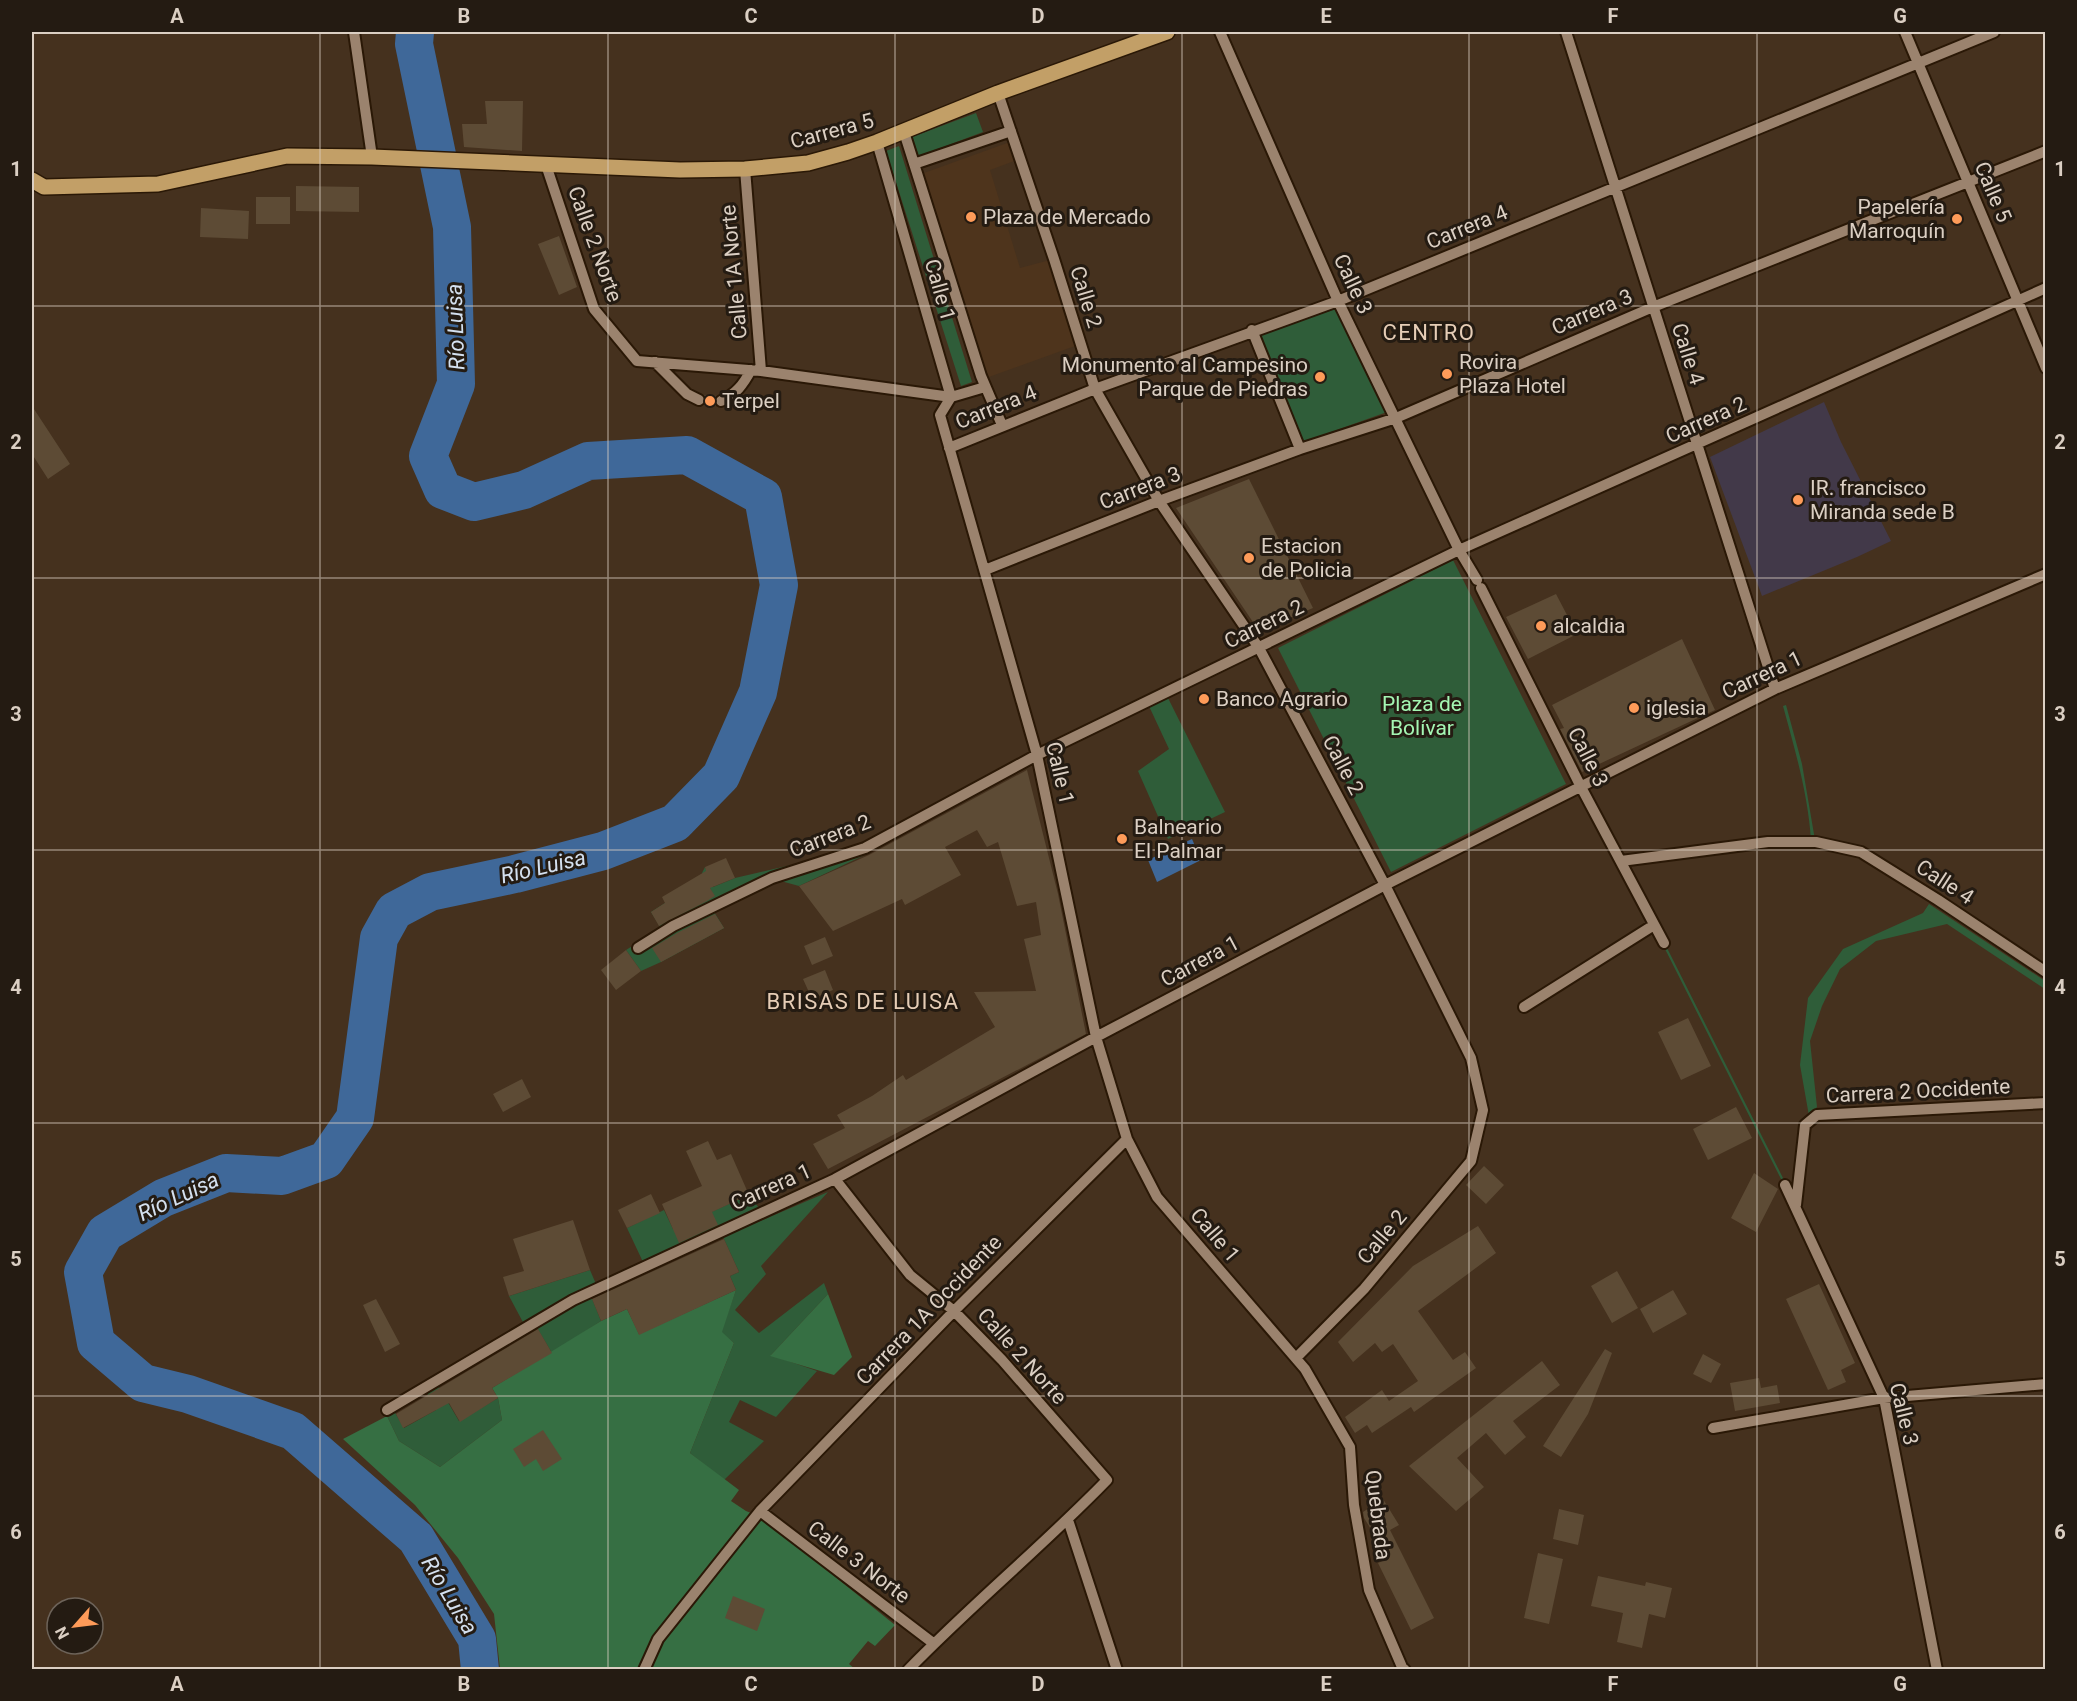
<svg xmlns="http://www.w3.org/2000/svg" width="2077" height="1701" viewBox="0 0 2077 1701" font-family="Roboto,sans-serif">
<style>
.built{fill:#4e341c}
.education{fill:#423949}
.green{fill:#2f5d39}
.forest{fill:#366f43}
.water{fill:#3f6899}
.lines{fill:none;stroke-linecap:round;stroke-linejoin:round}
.river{stroke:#3f6899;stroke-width:38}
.building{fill:#5d4b35}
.minor-tunnel{stroke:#5c4937;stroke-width:10;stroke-dasharray:10 5;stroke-linecap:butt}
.minor-casing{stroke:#2a1806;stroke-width:14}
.major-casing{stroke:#2a1806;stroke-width:18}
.minor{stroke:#9b836e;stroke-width:10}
.major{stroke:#c29f67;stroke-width:15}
.grid{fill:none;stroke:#dbcfc3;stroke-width:1.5;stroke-opacity:0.55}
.poi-dot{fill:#fe9b59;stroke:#241b12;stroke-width:2}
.labels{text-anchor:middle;stroke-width:6;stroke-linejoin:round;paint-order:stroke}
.street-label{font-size:21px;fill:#dbcfc3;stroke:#241b12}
.poi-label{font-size:21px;fill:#dbcfc3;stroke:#241b12;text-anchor:start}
.park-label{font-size:21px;fill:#a4f6b3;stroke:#241b12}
.water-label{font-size:22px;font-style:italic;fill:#d4e0ef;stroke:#241b12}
.neighbourhood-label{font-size:22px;letter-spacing:1.5px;fill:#e6cdb6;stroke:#241b12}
.neatline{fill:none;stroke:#dbcfc3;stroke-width:2}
.grid-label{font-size:20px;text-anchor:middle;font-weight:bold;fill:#dbcfc3}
</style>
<rect width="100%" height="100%" fill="#45311e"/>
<!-- built -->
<path class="built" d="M1010 142 1017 160 990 170 1020 268 1050 260 1075 346 986 378 924 173Z"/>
<!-- education -->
<path class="education" d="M1824 402 1841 442 1891 541 1857 557 1762 596 1710 457Z"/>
<!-- green -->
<path class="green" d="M976 113 983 132 919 156 912 137Z
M899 146 972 382 961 386 886 151Z
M1335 309 1387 412 1303 442 1259 335Z
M1453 560 1566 784 1391 872 1278 648Z
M1166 694 1225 812 1168 839 1138 771 1169 749 1148 704Z
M1786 705 1802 764 1815 840H1811C1808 794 1795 750 1783 706Z
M871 852 799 886 777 880Z
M834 855 774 872 718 899 676 928 714 912 724 928 661 962 641 971 626 950 661 928 651 912 679 894 685 895 693 908 714 896 702 873 705 867 713 887 735 878Z
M1929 904 2045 981V989L1947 924 1876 941 1840 969 1822 1006 1810 1041 1817 1107 1809 1116 1800 1065 1808 998 1843 949 1923 913Z
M1665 944 1785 1182 1783 1183 1663 945Z
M828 1192 761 1266 766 1274 735 1310 759 1333 824 1283 828 1294 771 1355 817 1371 776 1417 740 1400 729 1422 764 1441 724 1480 690 1453 734 1343 721 1332 736 1290 730 1276 739 1272 723 1237Z
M749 1195 759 1208 643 1262 627 1228 664 1210 673 1229Z
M590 1270 596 1284 525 1326 509 1296Z
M591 1296 601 1321 552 1353 537 1328Z
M439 1387 459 1421 498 1398 502 1420 440 1467 399 1441 387 1416 394 1411 404 1428 436 1410 427 1393Z"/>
<!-- forest -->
<path class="forest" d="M736 1290 722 1332 734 1343 690 1453 739 1490 731 1501 746 1511 761 1517 895 1625 875 1646 868 1641 849 1664 855 1669H500L494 1614 458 1558 415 1505 343 1439 387 1416 399 1441 440 1467 502 1420 498 1398 492 1388 601 1321 627 1309 639 1334Z
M828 1294 852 1357 834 1375 770 1356Z"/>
<!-- water -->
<path class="water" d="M1192 839 1201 860 1157 882 1148 860Z"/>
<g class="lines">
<!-- river -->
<path class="river" d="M415 32 414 44 452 227 456 384 428 456 443 490 474 502 524 490 588 461 687 455 763 497 779 585 758 692 721 776 675 823 603 851 515 874 430 892 394 911 379 938 355 1118 326 1160 282 1176 226 1173 163 1198 105 1233 83 1272 96 1343 143 1383 188 1394 293 1431 416 1538 477 1639 480 1670"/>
</g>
<!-- building -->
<path class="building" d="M485 101H523L522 151 464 147 462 124H487Z
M296 186 359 187V212L296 211Z
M256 197H290V224H256Z
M201 208 249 211 248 239 200 237Z
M559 236 577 287 559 295 538 244Z
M32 406 70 464 48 479 32 454Z
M1249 479 1313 608 1259 631 1176 508Z
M1556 594 1577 634 1528 659 1506 617Z
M1682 639 1715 710 1582 772 1560 729 1564 728 1552 705Z
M1027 770 1058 894 1086 1034 828 1169 813 1144 845 1128 837 1115 872 1096 903 1075 906 1080 995 1027 974 992 1036 991 1024 939 1041 935 1036 902 1017 906 998 842 987 847 977 830 945 847 961 875 905 905 902 899 833 931 799 886 869 855Z
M726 858 735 878 710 888 715 896 707 901 659 926 651 912 665 903 662 897 706 871 705 867Z
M715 914 724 928 661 962 652 948 677 933Z
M825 937 833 956 812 965 804 946Z
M626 950 641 971 616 990 601 970Z
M825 970 833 990 812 999 803 979Z
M1688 1018 1711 1066 1681 1080 1658 1032Z
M522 1079 531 1097 503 1112 493 1094Z
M1736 1107 1752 1138 1708 1160 1693 1129Z
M708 1141 717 1160 731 1154 749 1195 712 1212 718 1225 679 1243 662 1204 702 1186 686 1151Z
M1484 1166 1504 1185 1486 1204 1466 1185Z
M1754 1173 1778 1189 1756 1232 1731 1218Z
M651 1194 660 1213 627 1228 618 1210Z
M573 1220 590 1270 509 1296 503 1277 524 1271 513 1239Z
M1478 1226 1496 1253 1418 1311 1453 1360 1465 1352 1476 1368 1414 1412 1411 1407 1372 1433 1367 1425 1355 1433 1345 1417 1382 1390 1389 1401 1418 1381 1393 1344 1382 1352 1375 1343 1353 1362 1338 1342 1413 1266Z
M724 1239 739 1272 730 1276 736 1290 639 1335 627 1309 601 1321 592 1299Z
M1617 1271 1638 1308 1612 1323 1591 1286Z
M1819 1284 1855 1363 1841 1370 1846 1382 1828 1390 1786 1299Z
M1673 1290 1687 1314 1653 1333 1640 1309Z
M376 1299 400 1344 385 1352 363 1305Z
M538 1329 552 1353 492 1388 498 1398 460 1422 449 1403 403 1428 396 1414Z
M1605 1349 1612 1353 1588 1414 1561 1457 1543 1446Z
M1703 1354 1721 1364 1711 1383 1693 1374Z
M1542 1361 1560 1385 1513 1421 1526 1437 1505 1455 1486 1433 1457 1458 1484 1487 1456 1511 1409 1466Z
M1759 1378 1761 1388 1777 1385 1780 1403 1735 1411 1730 1383Z
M543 1430 562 1459 543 1471 536 1459 524 1467 513 1449Z
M1383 1499 1399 1525 1390 1530 1434 1618 1411 1630 1378 1563 1389 1558 1364 1518 1363 1512Z
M1559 1509 1584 1515 1578 1545 1553 1539Z
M1538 1553 1563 1559 1549 1624 1524 1618Z
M1598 1576 1645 1586 1646 1582 1672 1588 1665 1618 1649 1614 1642 1648 1617 1642 1623 1613 1591 1606Z
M733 1596 765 1609 757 1631 725 1618Z"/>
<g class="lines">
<!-- minor-tunnel -->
<path class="minor-tunnel" d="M699 400 721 401"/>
<!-- minor casing -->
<g class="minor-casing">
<path id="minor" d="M354 32 372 157
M1220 32 1338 301 1459 550 1477 580
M1566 32 1775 689
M1905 32 2046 368
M998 93 1054 259 1095 389 1159 501 1259 648 1385 885 1471 1058 1483 1110 1471 1161 1364 1289 1296 1358
M904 132 981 376 1002 425
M877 142 951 397 940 415 1037 755 1096 1037 1127 1139 1157 1197 1305 1369 1350 1447 1354 1505 1369 1590 1402 1667 1405 1670
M914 164 1011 131
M546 165 594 309 637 361 761 371 951 397 985 387
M745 169 761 371
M1252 330 1300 449
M655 362 687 394 699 400
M721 401C736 394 743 385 751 370
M949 448 1095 389 1338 301 1994 32
M985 570 1159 501 1300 449 1396 418 1653 307 2046 151
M1481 588 1581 787 1664 943
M1621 861 1768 842H1816L1861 852 1938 900 2046 972
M638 948 673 926 772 878 865 848 1037 755 1459 550 2046 288
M1524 1007 1654 925
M835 1179 910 1275 954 1311 1002 1360 1107 1480C1043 1546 972 1604 908 1670
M1785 1185 1884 1398 1937 1670
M1796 1205 1805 1125 1817 1115 2046 1103
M387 1410 573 1300 835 1179 1096 1037 1385 885 1775 689 2046 574
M1713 1428 1884 1398 2046 1384
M760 1511 933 1643
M1068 1520 1117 1670
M644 1670 658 1639 760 1511 954 1311 1127 1139"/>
</g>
<!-- major casing -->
<g class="major-casing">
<path id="major" d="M32 180 44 187 158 184 287 156 372 157 680 170 745 169 808 163 848 152 877 142 998 93 1167 32"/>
</g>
<!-- minor -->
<use href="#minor" class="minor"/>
<!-- major -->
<use href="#major" class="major"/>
</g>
<!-- grid -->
<path class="grid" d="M320 32V1670M608 32V1670M895 32V1670M1182 32V1670M1469 32V1670M1757 32V1670M32 306H2046M32 578H2046M32 850H2046M32 1123H2046M32 1396H2046"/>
<!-- markers -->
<g class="poi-dot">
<circle cx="971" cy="217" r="6"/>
<circle cx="1957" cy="219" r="6"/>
<circle cx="1447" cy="374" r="6"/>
<circle cx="1320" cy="377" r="6"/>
<circle cx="710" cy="401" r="6"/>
<circle cx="1798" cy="500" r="6"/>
<circle cx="1249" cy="558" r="6"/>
<circle cx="1541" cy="626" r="6"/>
<circle cx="1204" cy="699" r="6"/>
<circle cx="1634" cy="708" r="6"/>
<circle cx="1122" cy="839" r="6"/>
</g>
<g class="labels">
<!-- street labels -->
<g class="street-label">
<text transform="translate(832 131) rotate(-15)" y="7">Carrera 5</text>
<text transform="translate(1993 192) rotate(67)" y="7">Calle 5</text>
<text transform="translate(1467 227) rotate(-22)" y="7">Carrera 4</text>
<text transform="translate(595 244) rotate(70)" y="7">Calle 2 Norte</text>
<text transform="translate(734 272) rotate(-95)" y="7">Calle 1A Norte</text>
<text transform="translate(1353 284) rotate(65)" y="7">Calle 3</text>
<text transform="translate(940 290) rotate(74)" y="7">Calle 1</text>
<text transform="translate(1086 297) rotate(73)" y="7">Calle 2</text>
<text transform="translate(1592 312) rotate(-23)" y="7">Carrera 3</text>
<text transform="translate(1688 354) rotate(72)" y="7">Calle 4</text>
<text transform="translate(996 407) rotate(-22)" y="7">Carrera 4</text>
<text transform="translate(1706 420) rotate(-24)" y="7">Carrera 2</text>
<text transform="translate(1140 488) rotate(-21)" y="7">Carrera 3</text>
<text transform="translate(1264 624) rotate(-26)" y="7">Carrera 2</text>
<text transform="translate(1762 675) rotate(-25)" y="7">Carrera 1</text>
<text transform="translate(1588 757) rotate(63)" y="7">Calle 3</text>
<text transform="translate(1343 765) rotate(62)" y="7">Calle 2</text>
<text transform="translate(1060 773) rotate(77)" y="7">Calle 1</text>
<text transform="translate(830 836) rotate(-21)" y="7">Carrera 2</text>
<text transform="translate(1945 882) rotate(33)" y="7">Calle 4</text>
<text transform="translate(1200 961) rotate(-28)" y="7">Carrera 1</text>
<text transform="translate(1918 1091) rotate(-3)" y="7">Carrera 2 Occidente</text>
<text transform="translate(771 1187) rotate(-24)" y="7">Carrera 1</text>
<text transform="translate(1215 1235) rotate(50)" y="7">Calle 1</text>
<text transform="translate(1382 1237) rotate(-50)" y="7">Calle 2</text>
<text transform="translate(929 1310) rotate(-46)" y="7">Carrera 1A Occidente</text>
<text transform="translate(1022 1356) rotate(48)" y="7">Calle 2 Norte</text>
<text transform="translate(1904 1414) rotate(76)" y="7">Calle 3</text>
<text transform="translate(1378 1515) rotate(83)" y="7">Quebrada</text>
<text transform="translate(859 1562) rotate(37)" y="7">Calle 3 Norte</text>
</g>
<!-- poi labels -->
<g class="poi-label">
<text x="1945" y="214" text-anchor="end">Papelería<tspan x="1945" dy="24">Marroquín</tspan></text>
<text x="983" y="224">Plaza de Mercado</text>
<text x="1459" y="369">Rovira<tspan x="1459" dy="24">Plaza Hotel</tspan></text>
<text x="1308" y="372" text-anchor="end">Monumento al Campesino<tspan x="1308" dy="24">Parque de Piedras</tspan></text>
<text x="722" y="408">Terpel</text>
<text x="1810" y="495">IR. francisco<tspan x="1810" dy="24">Miranda sede B</tspan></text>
<text x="1261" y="553">Estacion<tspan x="1261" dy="24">de Policia</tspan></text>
<text x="1553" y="633">alcaldia</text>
<text x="1216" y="706">Banco Agrario</text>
<text x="1646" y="715">iglesia</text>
<text x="1134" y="834">Balneario<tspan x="1134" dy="24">El Palmar</tspan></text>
</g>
<!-- park labels -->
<g class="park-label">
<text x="1422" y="711">Plaza de<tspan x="1422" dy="24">Bolívar</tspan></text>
</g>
<!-- water labels -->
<g class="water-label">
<text transform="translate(455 327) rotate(-92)" y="8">Río Luisa</text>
<text transform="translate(543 866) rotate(-13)" y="8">Río Luisa</text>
<text transform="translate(178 1196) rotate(-25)" y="8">Río Luisa</text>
<text transform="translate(450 1595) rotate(59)" y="8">Río Luisa</text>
</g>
<!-- neighbourhood labels -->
<g class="neighbourhood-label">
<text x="1429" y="340">CENTRO</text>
<text x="863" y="1009">BRISAS DE LUISA</text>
</g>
</g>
<!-- border -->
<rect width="2077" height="1701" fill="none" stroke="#241b12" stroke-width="66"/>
<!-- north arrow -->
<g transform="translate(75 1626) rotate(242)"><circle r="28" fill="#241b12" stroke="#6d6359" stroke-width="1.5"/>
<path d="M0-4.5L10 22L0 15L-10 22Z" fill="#fe9b59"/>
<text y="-9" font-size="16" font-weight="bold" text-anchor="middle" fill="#dbcfc3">N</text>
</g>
<rect x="33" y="33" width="2011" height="1635" class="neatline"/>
<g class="grid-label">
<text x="177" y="23">A</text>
<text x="464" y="23">B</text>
<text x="751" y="23">C</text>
<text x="1038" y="23">D</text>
<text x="1326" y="23">E</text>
<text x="1613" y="23">F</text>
<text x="1900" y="23">G</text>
<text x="16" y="176">1</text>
<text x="2060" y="176">1</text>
<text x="16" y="449">2</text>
<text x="2060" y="449">2</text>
<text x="16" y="721">3</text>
<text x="2060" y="721">3</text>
<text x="16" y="994">4</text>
<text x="2060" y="994">4</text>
<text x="16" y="1266">5</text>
<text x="2060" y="1266">5</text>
<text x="16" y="1539">6</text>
<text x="2060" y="1539">6</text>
<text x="177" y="1691">A</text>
<text x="464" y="1691">B</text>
<text x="751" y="1691">C</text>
<text x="1038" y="1691">D</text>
<text x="1326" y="1691">E</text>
<text x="1613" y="1691">F</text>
<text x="1900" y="1691">G</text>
</g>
</svg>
